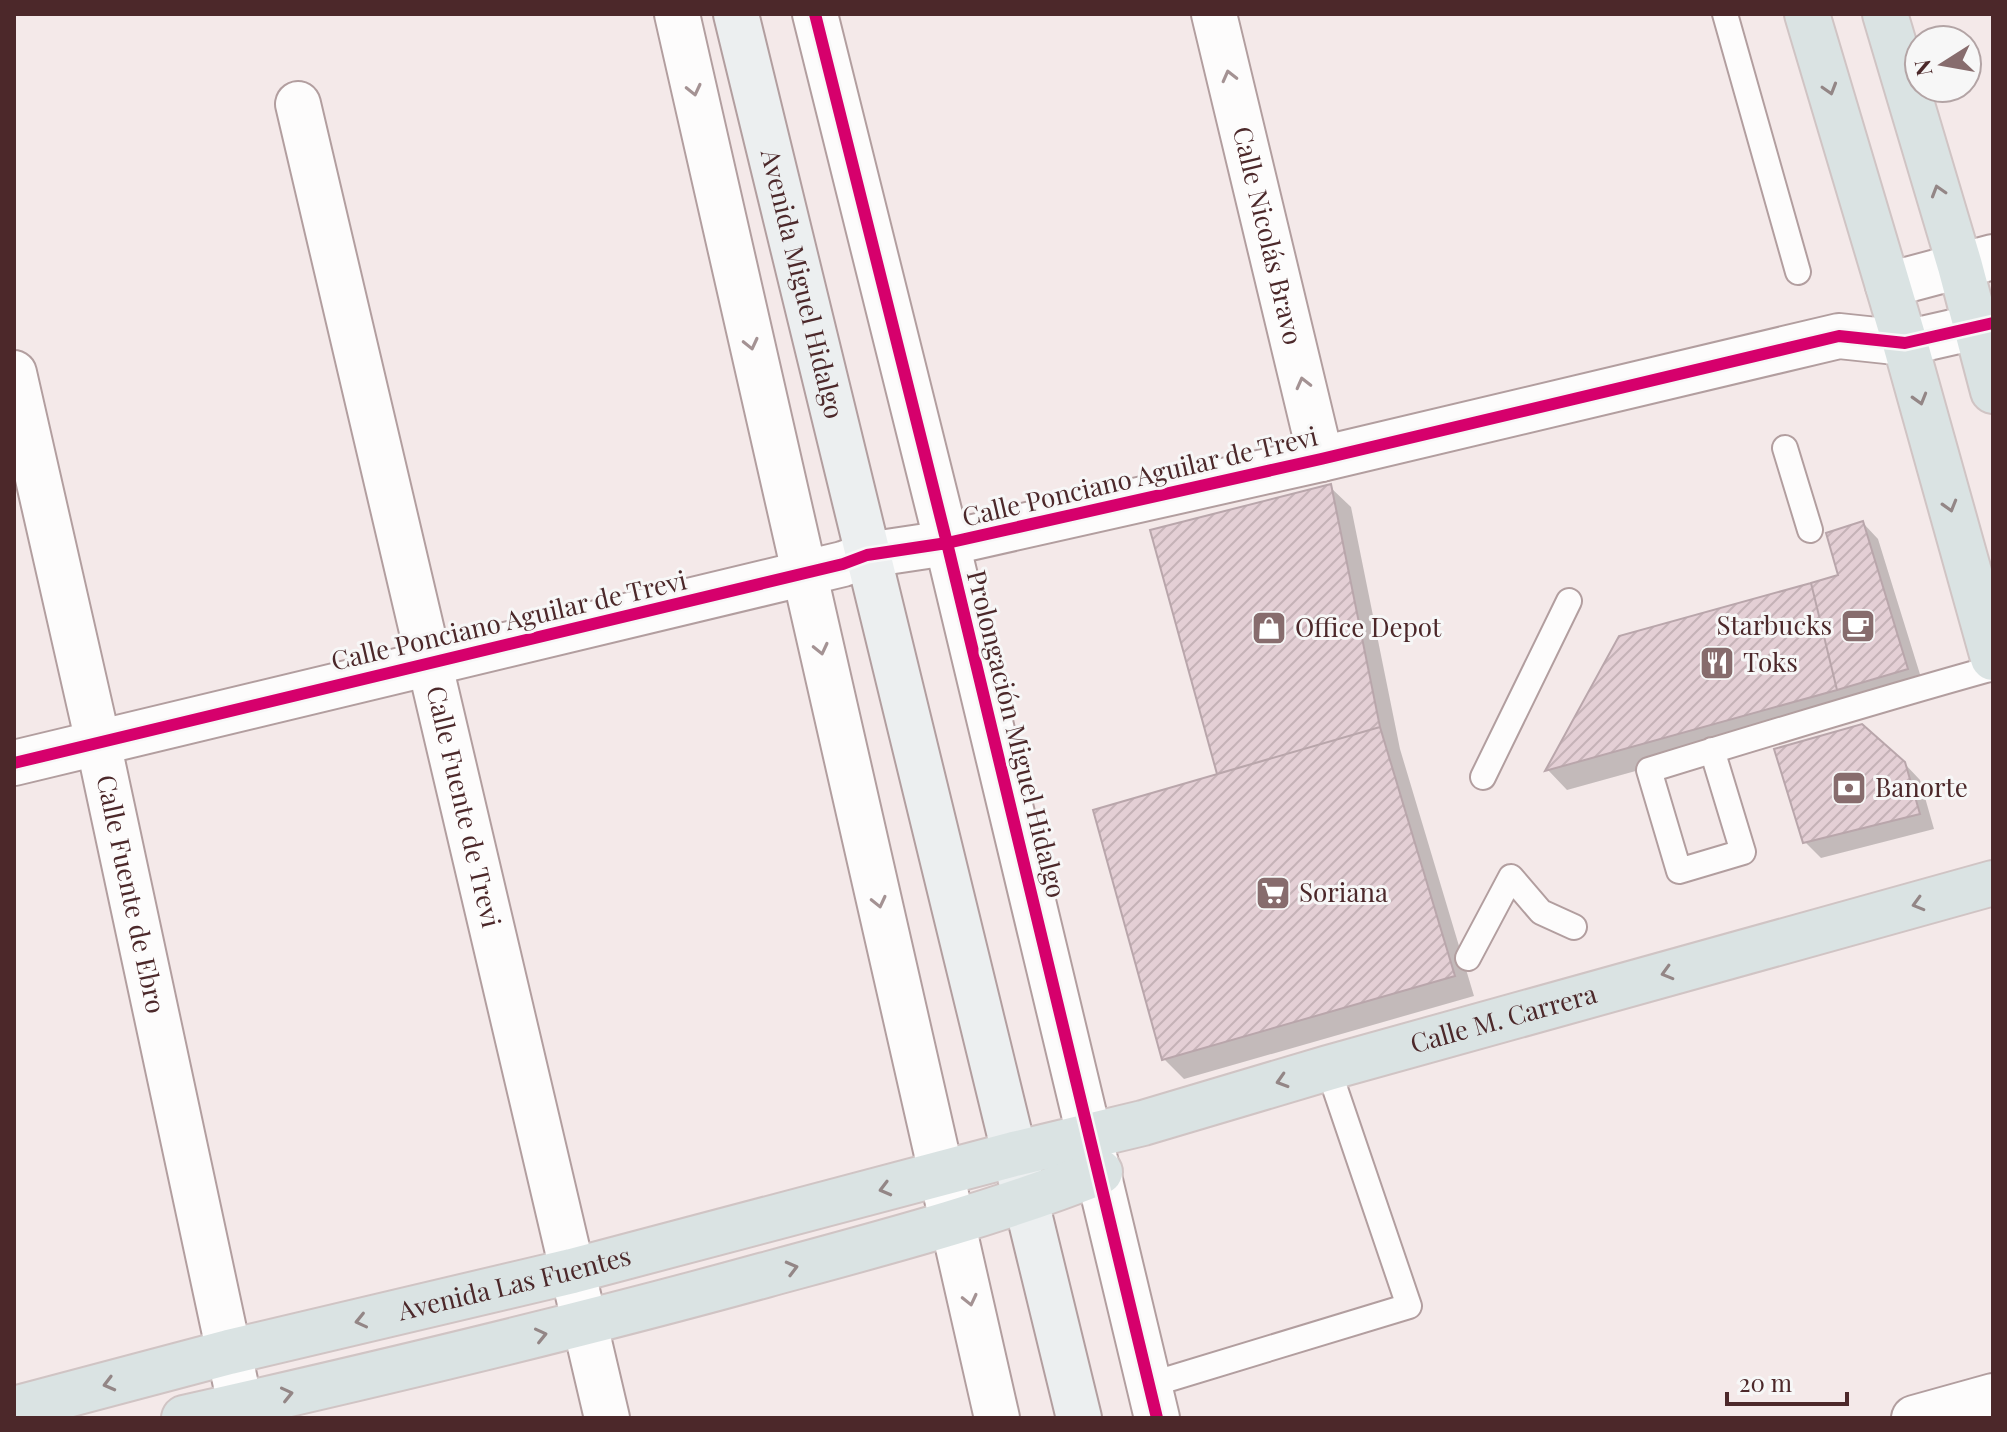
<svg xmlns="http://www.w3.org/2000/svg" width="2007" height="1432" viewBox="0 0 2007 1432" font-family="'Playfair Display',serif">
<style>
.shadow{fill:#0003}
.building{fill:url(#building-hatch);stroke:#b9a6ab;stroke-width:2}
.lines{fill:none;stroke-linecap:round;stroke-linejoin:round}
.service-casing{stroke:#b29e9f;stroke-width:28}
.minor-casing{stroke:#b29e9f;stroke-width:48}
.tertiary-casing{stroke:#b29e9f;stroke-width:48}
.secondary-casing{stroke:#b29e9f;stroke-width:48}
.primary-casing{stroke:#d0c4c4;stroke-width:48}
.service{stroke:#fdfcfc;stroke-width:24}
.minor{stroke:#fdfcfc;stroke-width:44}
.tertiary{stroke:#fdfcfc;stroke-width:44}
.secondary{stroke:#eceff0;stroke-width:44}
.primary{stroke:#dae3e3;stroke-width:44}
.cycleway-casing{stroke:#f7f7f7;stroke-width:17}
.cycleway{stroke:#d6006c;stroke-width:12}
.oneway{stroke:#a49293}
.oneway2{stroke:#938686}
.labels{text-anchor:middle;stroke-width:6;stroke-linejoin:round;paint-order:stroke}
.street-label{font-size:26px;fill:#4c282a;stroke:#f7f7f7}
.poi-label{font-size:26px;fill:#4c282a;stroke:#f7f7f7;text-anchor:start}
</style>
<defs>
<pattern id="building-hatch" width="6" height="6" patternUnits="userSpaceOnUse" patternTransform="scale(2)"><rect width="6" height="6" fill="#e4cfd5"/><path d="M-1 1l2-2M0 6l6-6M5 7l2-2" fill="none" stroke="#c5b2b7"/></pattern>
</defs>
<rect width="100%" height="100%" fill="#f4e9e9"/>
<!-- shadow -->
<path class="shadow" d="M1330 487 1351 507 1400 749 1474 996 1184 1079 1164 1059 1220 776 1153 531Z
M1863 523 1878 539 1923 684 1856 710 1567 790 1548 770 1620 638 1840 577Z
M1904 763 1920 780 1934 829 1821 858 1805 842Z"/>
<!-- building -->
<path class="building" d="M1331 484 1380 727 1217 774 1150 530Z
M1863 521 1908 669 1837 690 1811 583 1838 575 1826 533Z
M1811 583 1837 690 1545 771 1619 636Z
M1862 724 1905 762 1920 814 1803 843 1774 749Z
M1380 727 1455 976 1162 1060 1093 810Z"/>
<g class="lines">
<!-- service casing -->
<g class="service-casing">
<path id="service" d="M1725 14 1798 272
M1785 448 1810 530
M1712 750 1743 852 1679 871 1649 770C1763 735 1878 700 1993 668
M1483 777 1569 601
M1468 958 1511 877 1541 912 1574 927
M1149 1385 1409 1306 1328 1068"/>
</g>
<!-- minor casing -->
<g class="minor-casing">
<g id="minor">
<path d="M677 14 997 1418"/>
<path id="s1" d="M1214 14 1321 459"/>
<path id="s2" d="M298 104 607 1418"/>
<path d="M1888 285 1993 257"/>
<path id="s3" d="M14 373 98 742 243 1418"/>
<path d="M14 763 843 564 867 555 947 543 1321 459 1839 336 1905 343 1993 323"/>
<path d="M1914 1418 1993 1396"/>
</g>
</g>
<!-- tertiary casing -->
<g class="tertiary-casing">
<path id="tertiary" d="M815 14 947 543 1157 1418"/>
</g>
<!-- secondary casing -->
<g class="secondary-casing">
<g id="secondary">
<path id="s4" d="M736 14 1079 1418"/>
</g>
</g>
<!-- primary casing -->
<g class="primary-casing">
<g id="primary">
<path d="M1807 14 1905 343 1993 658"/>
<path d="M1885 14 1960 266 1993 391"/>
<path id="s5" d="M14 1409 229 1352 572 1271 1014 1154 1143 1123 1328 1068 1993 883"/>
<path d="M184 1418C379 1374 573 1328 765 1275 879 1244 991 1215 1100 1172"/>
</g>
</g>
<!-- service -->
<use href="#service" class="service"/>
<!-- minor -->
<use href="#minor" class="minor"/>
<!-- tertiary -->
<use href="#tertiary" class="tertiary"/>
<!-- secondary -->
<use href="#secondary" class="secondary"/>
<!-- primary -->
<use href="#primary" class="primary"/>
<!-- cycleway casing -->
<g class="cycleway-casing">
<path id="cycleway" d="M815 14 947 543 1157 1418
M14 763 843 564 867 555 947 543 1321 459 1839 336 1905 343 1993 323"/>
</g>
<!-- cycleway -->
<use href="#cycleway" class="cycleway"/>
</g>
<!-- one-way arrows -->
<defs><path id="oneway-chevron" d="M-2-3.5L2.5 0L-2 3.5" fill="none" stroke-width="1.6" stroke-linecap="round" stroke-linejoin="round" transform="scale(2)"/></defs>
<g class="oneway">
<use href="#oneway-chevron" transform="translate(1229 76) rotate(-104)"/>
<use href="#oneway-chevron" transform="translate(694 90) rotate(77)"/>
<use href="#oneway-chevron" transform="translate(751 344) rotate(77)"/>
<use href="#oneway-chevron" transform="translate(1303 383) rotate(-104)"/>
<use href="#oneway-chevron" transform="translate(821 649) rotate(77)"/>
<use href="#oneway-chevron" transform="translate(879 902) rotate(77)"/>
<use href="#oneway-chevron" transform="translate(970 1300) rotate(77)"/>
</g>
<g class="oneway2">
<use href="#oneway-chevron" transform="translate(1830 89) rotate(73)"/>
<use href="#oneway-chevron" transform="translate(1938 191) rotate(-107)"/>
<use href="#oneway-chevron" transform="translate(1920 399) rotate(74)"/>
<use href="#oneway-chevron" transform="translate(1950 506) rotate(74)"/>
<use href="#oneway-chevron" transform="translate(1918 904) rotate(164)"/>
<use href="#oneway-chevron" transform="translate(1667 973) rotate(164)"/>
<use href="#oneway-chevron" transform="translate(1282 1081) rotate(163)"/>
<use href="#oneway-chevron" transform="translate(885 1189) rotate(165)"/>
<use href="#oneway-chevron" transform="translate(792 1268) rotate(-15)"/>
<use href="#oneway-chevron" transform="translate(361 1321) rotate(167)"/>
<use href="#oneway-chevron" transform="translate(541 1335) rotate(-13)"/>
<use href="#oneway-chevron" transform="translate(109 1384) rotate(165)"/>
<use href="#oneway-chevron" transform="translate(287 1394) rotate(-13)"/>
</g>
<!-- icons -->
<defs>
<g id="cafe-square" transform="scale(1.8)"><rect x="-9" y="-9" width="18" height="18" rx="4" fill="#876c6d" stroke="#f7f7f7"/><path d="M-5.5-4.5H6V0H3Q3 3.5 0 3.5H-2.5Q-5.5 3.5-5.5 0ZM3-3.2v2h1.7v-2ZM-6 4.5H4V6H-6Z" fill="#fff"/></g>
<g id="shop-square" transform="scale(1.8)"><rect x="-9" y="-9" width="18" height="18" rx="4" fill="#876c6d" stroke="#f7f7f7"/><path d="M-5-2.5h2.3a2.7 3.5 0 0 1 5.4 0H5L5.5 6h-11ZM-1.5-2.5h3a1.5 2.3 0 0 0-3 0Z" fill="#fff"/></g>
<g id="restaurant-square" transform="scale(1.8)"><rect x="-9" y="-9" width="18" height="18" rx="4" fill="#876c6d" stroke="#f7f7f7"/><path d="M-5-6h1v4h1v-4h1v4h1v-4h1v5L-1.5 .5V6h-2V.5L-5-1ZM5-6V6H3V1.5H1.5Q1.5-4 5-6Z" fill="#fff"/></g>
<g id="bank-square" transform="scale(1.8)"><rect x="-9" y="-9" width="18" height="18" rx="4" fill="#876c6d" stroke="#f7f7f7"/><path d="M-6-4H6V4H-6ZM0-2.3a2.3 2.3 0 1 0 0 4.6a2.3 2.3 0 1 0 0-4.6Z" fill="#fff"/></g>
<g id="supermarket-square" transform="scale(1.8)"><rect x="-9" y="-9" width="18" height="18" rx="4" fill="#876c6d" stroke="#f7f7f7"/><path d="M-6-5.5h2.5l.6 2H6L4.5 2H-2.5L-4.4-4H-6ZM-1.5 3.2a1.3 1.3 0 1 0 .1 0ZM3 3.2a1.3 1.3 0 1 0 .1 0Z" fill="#fff"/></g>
</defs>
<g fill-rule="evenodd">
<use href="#cafe-square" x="1858" y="626"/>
<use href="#shop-square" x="1269" y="628"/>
<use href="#restaurant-square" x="1717" y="663"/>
<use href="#bank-square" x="1849" y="788"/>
<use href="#supermarket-square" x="1273" y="893"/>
</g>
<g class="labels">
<!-- street labels -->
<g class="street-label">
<text dy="9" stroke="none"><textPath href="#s1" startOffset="228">Calle Nicolás Bravo</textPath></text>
<text dy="9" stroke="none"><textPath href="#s4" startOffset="278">Avenida Miguel Hidalgo</textPath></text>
<text transform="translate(1140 477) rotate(-13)" y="9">Calle Ponciano Aguilar de Trevi</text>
<text transform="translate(509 621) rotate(-13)" y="9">Calle Ponciano Aguilar de Trevi</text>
<text transform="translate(1016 734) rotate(76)" y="9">Prolongación Miguel Hidalgo</text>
<text dy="9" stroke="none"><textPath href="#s2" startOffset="722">Calle Fuente de Trevi</textPath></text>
<text dy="9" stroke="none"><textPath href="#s3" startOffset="534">Calle Fuente de Ebro</textPath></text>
<text dy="9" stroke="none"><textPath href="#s5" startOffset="1540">Calle M. Carrera</textPath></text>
<text dy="9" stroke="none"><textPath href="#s5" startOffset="516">Avenida Las Fuentes</textPath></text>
</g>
<!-- poi labels -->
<g class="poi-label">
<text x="1832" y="635" text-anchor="end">Starbucks</text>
<text x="1295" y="637">Office Depot</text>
<text x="1743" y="672">Toks</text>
<text x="1875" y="797">Banorte</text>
<text x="1299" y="902">Soriana</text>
</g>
</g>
<!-- border -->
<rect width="2007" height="1432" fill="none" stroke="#4c282a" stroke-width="32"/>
<!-- north arrow -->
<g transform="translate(1943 64) rotate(259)"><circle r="38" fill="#f7f7f7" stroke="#b3a4a5" stroke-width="2"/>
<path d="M0-6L14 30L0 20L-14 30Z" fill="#876c6d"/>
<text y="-12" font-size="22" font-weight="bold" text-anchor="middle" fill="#4c282a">N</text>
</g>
<!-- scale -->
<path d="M1727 1392v12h120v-12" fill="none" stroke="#4c282a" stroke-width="4"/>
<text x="1739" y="1392" font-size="24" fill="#4c282a" stroke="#f7f7f7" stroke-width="6" paint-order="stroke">20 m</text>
</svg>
